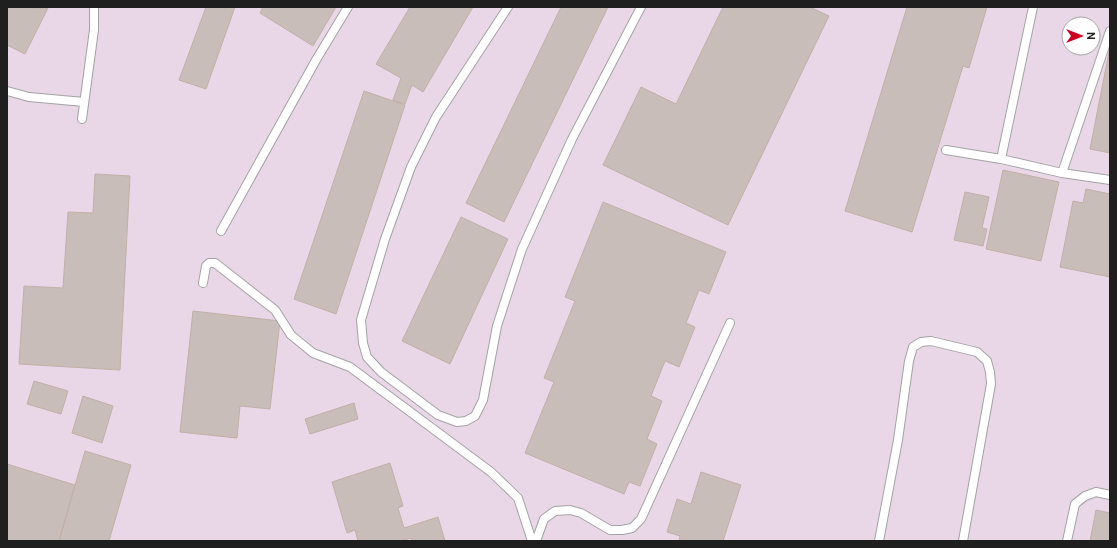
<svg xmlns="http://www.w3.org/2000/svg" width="1117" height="548" viewBox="0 0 1117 548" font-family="Cabin,sans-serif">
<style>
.industrial{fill:#e9d7e8;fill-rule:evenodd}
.building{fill:#c8bdb8;stroke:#c2afa7}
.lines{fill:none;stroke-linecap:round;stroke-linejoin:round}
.service-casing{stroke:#a3a3a3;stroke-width:10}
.service{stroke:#fff;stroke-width:8}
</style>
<rect width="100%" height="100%" fill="#f0ebe5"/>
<!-- industrial -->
<path class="industrial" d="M7 7H1110V541H7ZM1069 24H1093V48H1069Z"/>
<!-- building -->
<path class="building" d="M7 7 48 8 25 54 7 45Z
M206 7H235L206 89 179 80Z
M263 7H336L313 46 260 13Z
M410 7H473L423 92 412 85 405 104 393 100 401 78 376 64Z
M561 7H608L504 222 466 203Z
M723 7H810L829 16 728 225 603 165 641 87 676 104Z
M907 7H987L969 68 963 66 912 232 845 211Z
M1110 47V153L1090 149Z
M364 91 405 105 336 314 294 299Z
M1003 170 1059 182 1041 261 986 249Z
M95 174 130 176 120 370 19 364 24 286 63 288 68 212 93 213Z
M1086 189 1110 194V277L1060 267 1073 201 1083 203Z
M965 192 989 197 982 228 987 229 983 246 954 240Z
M603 202 726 252 709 294 699 290 686 323 695 327 679 367 665 361 651 396 662 401 647 439 657 444 640 486 629 482 624 494 525 453 554 382 544 378 575 301 565 297Z
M461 217 508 239 450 364 402 341Z
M193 311 280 321 270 409 240 406 237 438 180 432Z
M34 381 68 391 61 414 27 404Z
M83 396 113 406 102 443 72 433Z
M354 403 358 419 310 434 305 419Z
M85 451 131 465 109 541H59Z
M390 463 403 506 398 508 404 528 438 517 445 541H412L411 538 401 541H358L355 530 347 533 332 482Z
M7 464 75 485 59 541H7Z
M701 472 741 485 723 541H679L680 536 667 532 677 499 691 504Z
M1096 510 1110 513V541H1090Z"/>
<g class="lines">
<!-- service casing -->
<g class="service-casing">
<path id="service" d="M508 7 436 117 411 167 385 239 361 320 363 343 367 357 381 372 438 415 457 422 466 421 475 416 483 400 497 326 522 249 572 139 641 7
M7 91 29 97 84 102
M82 119 94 30V7
M946 150 1001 159 1062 173 1110 180
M1001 159 1033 7
M1062 173 1110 31
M221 231 316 60 348 7
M203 283 206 266 209 263H215L275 310 291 335 313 353 350 367 491 472 518 498 532 541
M536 541 544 519 555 511 570 510 581 513 610 530H622L632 528 641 519 730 323
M879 541 898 440 909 361 913 347 921 342 931 341 977 352 987 361 990 372 991 384 963 541
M1067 541 1075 504 1085 496 1096 492 1110 495"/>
</g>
<!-- service -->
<use href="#service" class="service"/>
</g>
<!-- border -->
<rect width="1117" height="548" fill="none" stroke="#1f1f1f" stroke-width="16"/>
<!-- north arrow -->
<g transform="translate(1081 36) rotate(90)"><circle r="19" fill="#ffffff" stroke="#a5a5a5"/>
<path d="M0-3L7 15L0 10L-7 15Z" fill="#ce001d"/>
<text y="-6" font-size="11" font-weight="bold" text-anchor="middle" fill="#1f1f1f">N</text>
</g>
</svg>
